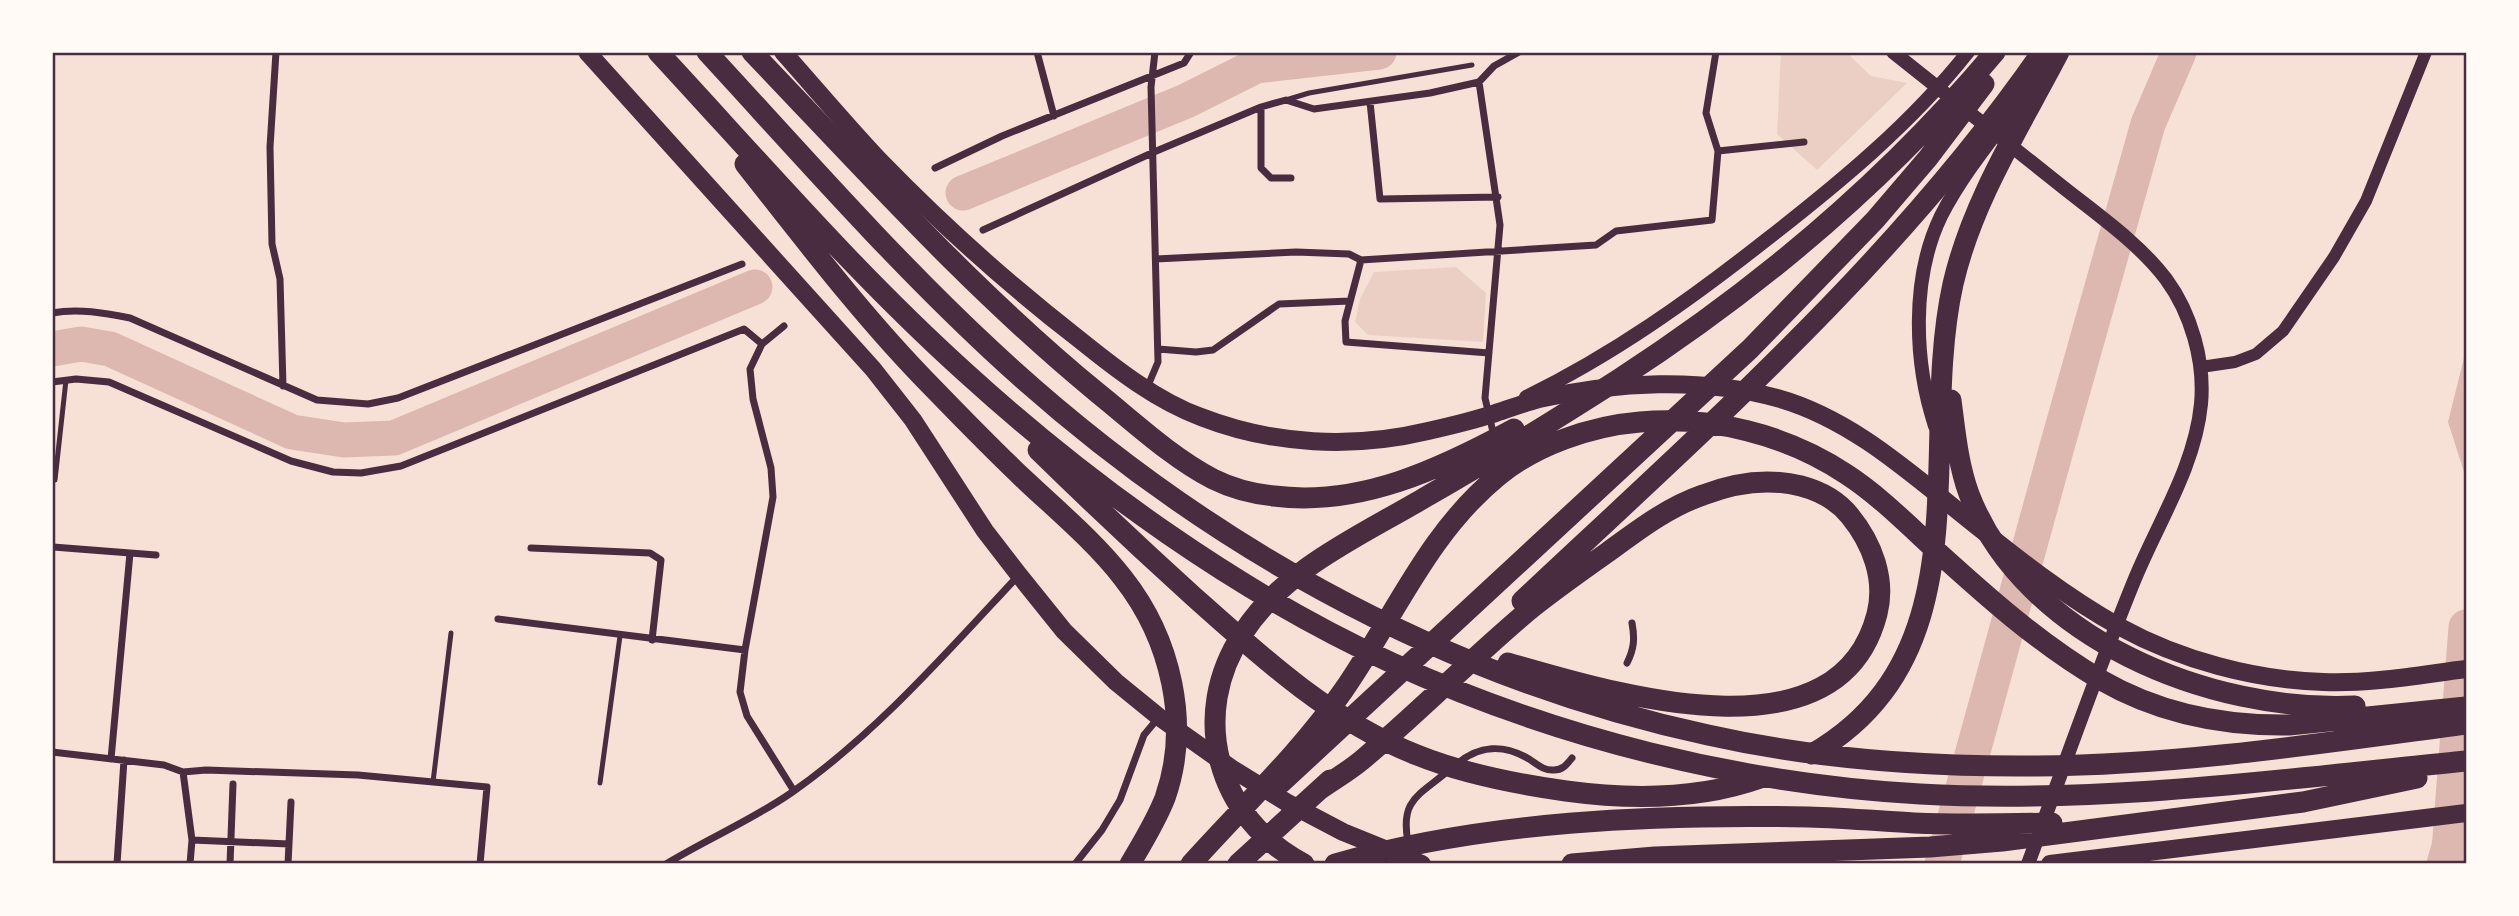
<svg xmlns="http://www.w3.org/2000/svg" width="2519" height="916" viewBox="0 0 2519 916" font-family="Spectral,serif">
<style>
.green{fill:#ebcfc5}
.water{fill:#dcb8b0}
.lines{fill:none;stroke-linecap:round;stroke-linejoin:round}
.river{stroke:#dcb8b0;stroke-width:35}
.service{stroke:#4a2c40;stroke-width:5}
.minor{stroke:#4a2c40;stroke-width:7}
.tertiary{stroke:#4a2c40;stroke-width:12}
.secondary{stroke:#4a2c40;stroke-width:14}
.primary{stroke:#4a2c40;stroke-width:18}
.motorway{stroke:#4a2c40;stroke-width:21}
.neatline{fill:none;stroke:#4a2c40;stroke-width:2.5}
</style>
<rect width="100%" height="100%" fill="#f7e1d7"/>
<!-- green -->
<path class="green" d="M1781 53H1847L1871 76 1907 83 1817 170 1777 134Z
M1456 267 1486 293 1483 342 1368 335 1355 322 1360 299 1374 272Z"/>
<!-- water -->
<path class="water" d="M2466 350V478L2448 422Z
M2466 727V863H2426Z"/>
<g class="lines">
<!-- river -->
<path class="river" d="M963 193 1186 101 1256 66 1379 52
M52 349 81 344 110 349 292 432 344 440 394 438 755 287
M1942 864 2058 443 2148 124 2179 52
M2448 864 2466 627"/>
<!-- service -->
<path class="service" d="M1286 100 1309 93 1472 65
M55 480 66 380
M433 782 451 633
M600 783 620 636"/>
<!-- minor -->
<path class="minor" d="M276 52 270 147 272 244 280 279 283 386
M1037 52 1054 116
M1479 82 1500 225 1485 398 1493 432
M1370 102 1380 199 1498 197
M1261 107V168L1271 178H1291
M1718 151 1804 142
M935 168 1002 136 1184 63 1191 52
M983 230 1154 152 1261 107 1286 100 1314 109 1430 93 1479 82 1494 66 1519 52
M1156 259 1296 252 1349 254 1361 260 1596 245 1616 231 1712 220 1718 151 1706 113 1716 52
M1361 260 1345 321 1346 342 1489 353
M52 313C78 308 105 313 130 318L317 400 368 404 398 398 742 264
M784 326 762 344 750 369 753 399 771 468 773 497 745 650 740 692 747 716 794 791
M1158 349 1196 352 1213 350 1279 304 1350 301
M52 382 76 379 109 382 291 461 333 472 361 473 401 466 744 329 762 344
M1147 388 1158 362 1151 87 1155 52
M52 548 53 547 156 555
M531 548 650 553 661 560 652 640
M498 619 745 650
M1627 663C1634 649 1635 639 1632 623
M52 752 164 765 183 772 206 770 358 775 487 787 480 864
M111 759 130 553
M1457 764C1479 745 1504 744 1529 759 1537 764 1544 771 1554 770 1563 770 1567 764 1572 758
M183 772 192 840 190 864
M192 840 289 844
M1408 842C1400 800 1418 796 1448 771
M117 864 124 760
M230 864 233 784
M288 864 291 802
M666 864C707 839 752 820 791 793 876 734 948 651 1018 576
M1075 864 1102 830 1120 800 1144 735 1159 717"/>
<!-- tertiary -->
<path class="tertiary" d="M2201 367 2235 362 2256 354 2283 331 2334 257 2366 201 2426 52"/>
<!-- secondary -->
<path class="secondary" d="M1893 52C1949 96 2004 140 2059 184 2095 213 2138 242 2166 279 2191 313 2205 361 2201 404 2195 467 2157 524 2134 581 2096 674 2063 769 2028 864
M1526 397C1613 355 1691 299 1766 240 1838 184 1911 124 1968 52
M1935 426C1914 362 1911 278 1941 216 1965 169 2002 127 2033 84"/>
<!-- primary -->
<path class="primary" d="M587 52 873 369 913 420 985 531 1019 575 1064 631 1116 682 1159 717 1234 770 1286 802 1343 832 1422 864
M783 52C815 88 846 125 879 160 942 225 1009 285 1080 340 1116 369 1157 401 1201 417 1273 445 1353 449 1428 431 1450 426 1472 421 1493 414 1508 409 1524 403 1539 399 1616 382 1701 377 1777 398 1849 418 1907 470 1963 515 2013 555 2064 596 2120 627 2180 660 2255 680 2323 682 2371 684 2419 675 2466 669
M2050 864 2466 813"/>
<!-- motorway -->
<path class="motorway" d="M658 52C759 161 856 274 966 373 1089 485 1239 593 1392 663 1557 738 1739 784 1920 794 2103 804 2285 779 2466 761
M707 52C800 153 891 257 991 350 1193 538 1438 677 1708 735 1815 759 1927 767 2037 766 2181 765 2324 743 2466 724
M752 52C864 169 973 291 1099 394 1135 423 1171 457 1213 479 1231 488 1254 494 1274 496 1360 507 1440 469 1514 429
M745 164C805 240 864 318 932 387 963 419 994 451 1026 481 1059 512 1095 542 1123 578 1171 639 1191 724 1165 798 1156 821 1143 842 1130 864
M1951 400C1955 431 1958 464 1969 494 2024 638 2210 713 2355 706
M1038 450C1089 500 1140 548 1193 596 1260 656 1332 722 1417 755 1464 774 1516 784 1566 791 1632 800 1698 800 1760 778
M1522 601C1705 429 1898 260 2042 52
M1812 754C1987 653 1917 446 1953 284 1972 201 2020 127 2059 52
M1281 783 1750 349 1875 220 1928 158 1984 84
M1319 790C1333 780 1349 771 1362 760 1419 712 1471 659 1528 611 1554 590 1581 571 1608 552 1638 530 1668 507 1703 495 1734 483 1769 478 1801 486 1820 491 1838 501 1850 516 1872 543 1886 579 1877 614 1838 765 1610 692 1508 663
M1191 864C1242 807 1300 753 1343 691 1394 618 1427 534 1498 476 1536 445 1591 426 1640 422 1711 416 1786 434 1846 474 1877 494 1904 521 1931 546 1985 595 2038 643 2101 680 2158 713 2224 726 2289 725L2466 707
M1238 864 1330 780
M1304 864C1217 819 1188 715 1243 633 1285 568 1360 536 1424 498 1490 460 1555 420 1619 379 1761 287 1886 182 1995 52
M1335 864C1485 821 1653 814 1808 817 1844 818 1879 821 1914 823 1960 825 2006 824 2052 823
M1572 864 1655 857 1930 847 2002 841 2303 802 2417 778"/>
</g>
<!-- border -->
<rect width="2519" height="916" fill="none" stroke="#fffaf5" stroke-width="108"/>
<rect x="54" y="54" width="2411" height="808" class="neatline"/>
</svg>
